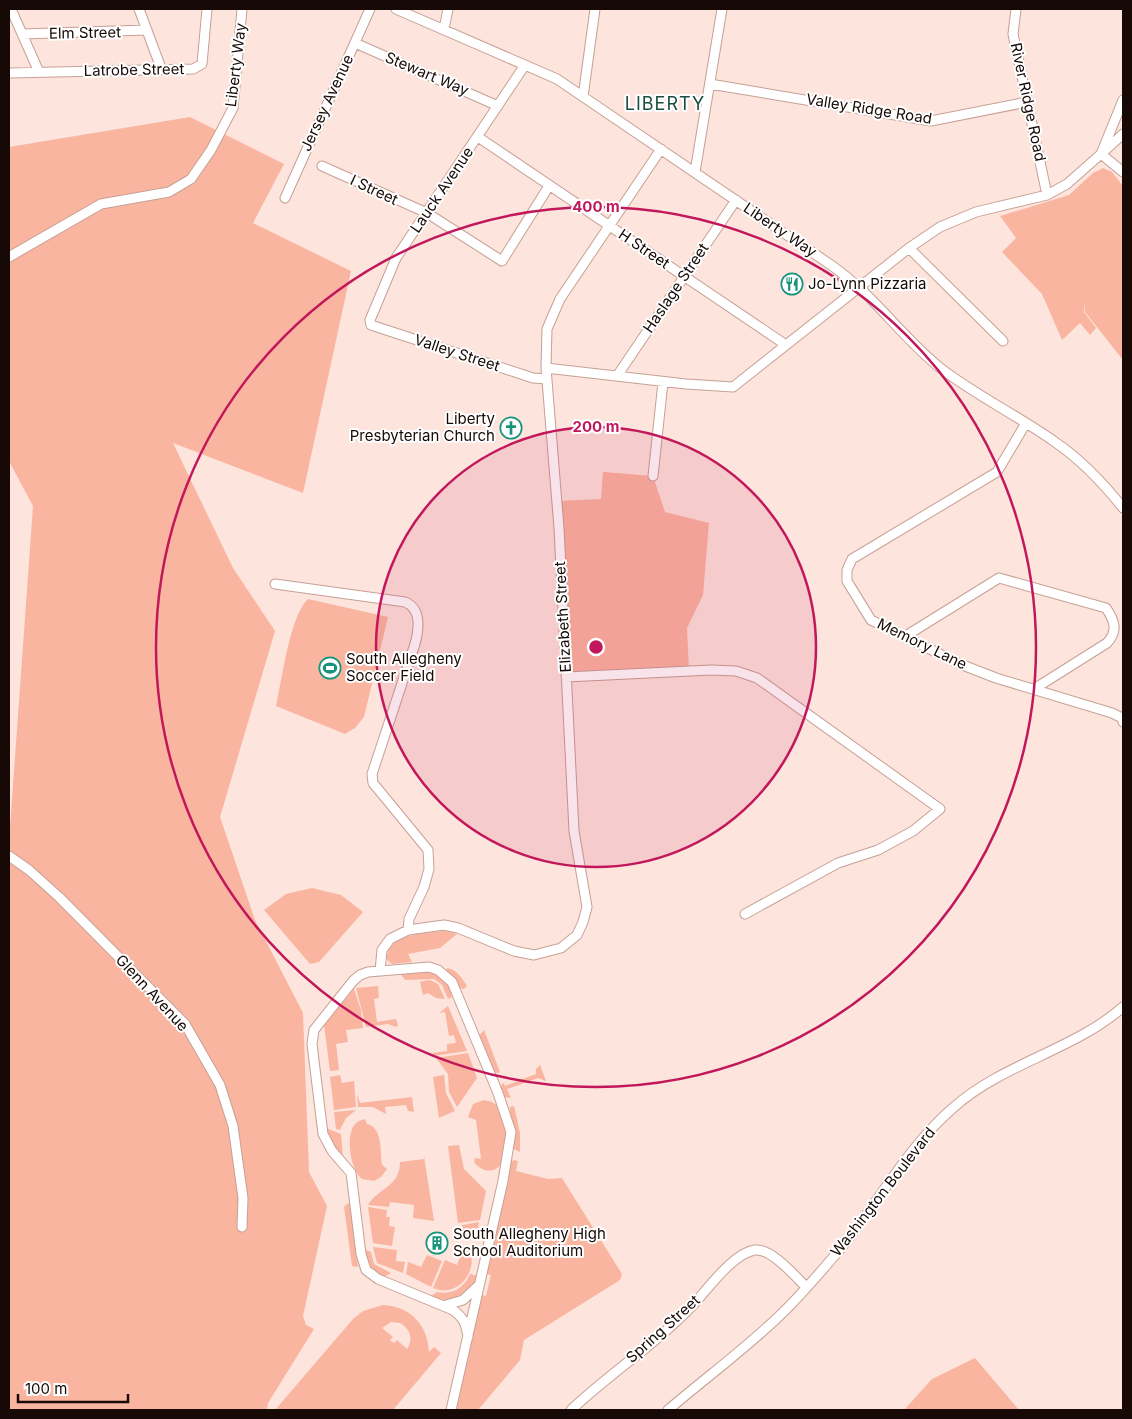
<svg xmlns="http://www.w3.org/2000/svg" width="1132" height="1419" viewBox="0 0 1132 1419" font-family="Inter,sans-serif">
<style>
.green{fill:#fab5a1;fill-rule:evenodd}
.lines{fill:none;stroke-linecap:round;stroke-linejoin:round}
.minor-casing{stroke:#c7a094;stroke-width:11}
.minor{stroke:#fff;stroke-width:9}
.ring{fill:none;stroke:#c2185b;stroke-width:2.5}
.labels{text-anchor:middle;stroke-width:4;stroke-linejoin:round;paint-order:stroke}
.street-label{font-size:15px;fill:#160906;stroke:#fff}
.poi-label{font-size:15px;fill:#160906;stroke:#fff;text-anchor:start}
.quarter-label{font-size:18px;letter-spacing:1px;fill:#1a4f43;stroke:#fff}
.centre{fill:#c2185b;stroke:#fff;stroke-width:2.5}
.ring-label{font-size:15px;text-anchor:middle;font-weight:bold;fill:#c2185b;stroke:#fff;stroke-width:4;stroke-linejoin:round;paint-order:stroke}
</style>
<rect width="100%" height="100%" fill="#fde4dc"/>
<!-- green -->
<path class="green" d="M190 117 284 164 253 223 351 271 303 493 173 443 233 568 275 631 220 817 255 920 303 1013 309 1172 327 1206 303 1316 306 1325 314 1329 268 1403 267 1410H9V841L33 506 9 461V147Z
M1103 168 1112 172 1123 186V360L1085 312 1084 302V312L1096 328 1090 335 1080 323 1062 340 1042 294 1002 252 1016 238 1000 216 1069 195 1093 173Z
M603 472 653 476 665 512 709 523 703 595 687 628 689 671 566 677 557 501 601 499Z
M308 599 388 617 364 717 355 728 345 734 276 706C282 680 290 615 308 599Z
M312 888 341 895 363 912 319 962 310 964 264 910 286 894Z
M446 931 457 934 440 948 408 954 412 962 392 964 387 960C384 935 428 931 446 931Z
M447 968C456 969 462 978 467 986L464 989 460 988 446 971Z
M432 971 448 983 452 997 448 999 442 985 434 979 405 980 399 972Z
M430 980 438 984 445 999 436 998 428 993 423 995 420 982 412 983Z
M378 986 379 998 374 999 377 1022 396 1019 398 1025 396 1027 388 1024 366 1027 356 988Z
M354 989 361 1010 363 1028 346 1030 348 1042 336 1044 339 1070 330 1071 324 1025Z
M448 1006 467 1051 433 1056V1053L447 1051V1044L456 1043 454 1035 449 1036 445 1012 439 1013Z
M484 1030 500 1072 498 1073 493 1072 479 1036Z
M468 1053 477 1078 457 1107 449 1092 448 1074 436 1058Z
M540 1065 546 1081 538 1078 507 1089 511 1098 504 1097 500 1088 502 1084 504 1083 505 1086 536 1074V1069Z
M340 1075 342 1083 354 1081 356 1107 334 1110 330 1077Z
M444 1075 446 1093 455 1111 439 1118 433 1077Z
M357 1094 360 1103 412 1097 414 1112 408 1111 406 1105 385 1107 386 1114 373 1107H358Z
M484 1100C487 1101 492 1101 495 1104 507 1112 509 1153 501 1164 494 1175 480 1171 474 1162L475 1158 481 1159 476 1120 468 1117 473 1104Z
M514 1106 520 1133V1152L514 1149C515 1137 509 1113 510 1107Z
M356 1110 346 1118 340 1130 336 1129 334 1112Z
M365 1119 367 1124C383 1128 380 1151 382 1165L387 1169 381 1177 374 1181 362 1179C351 1171 346 1139 353 1127 356 1122 360 1120 365 1119Z
M326 1128 341 1134 343 1158 328 1137Z
M459 1145 464 1169 486 1191 480 1220 458 1223 448 1146Z
M424 1156 434 1221 413 1218 414 1205 390 1202 389 1207 368 1205C378 1188 400 1187 400 1162L424 1159Z
M514 1160 518 1161 516 1171 548 1179 562 1178 622 1274 620 1280 524 1340 520 1360 478 1410H456L482 1295 486 1296 491 1275 486 1274 511 1162Z
M348 1203 351 1206 358 1267 352 1266 344 1207Z
M368 1207 387 1210 386 1217H390L389 1226 395 1227 392 1246 373 1243Z
M479 1222 476 1239 464 1236 462 1225Z
M373 1247 397 1250 396 1261 405 1262 403 1273 377 1263Z
M364 1249 371 1252 374 1264 391 1273 384 1277C371 1270 367 1263 364 1249Z
M471 1254C476 1275 455 1298 433 1288L445 1260 457 1265 461 1255Z
M427 1255 442 1261 431 1287 406 1274 408 1262 421 1267Z
M470 1274 478 1276C472 1297 449 1304 430 1297L437 1292C453 1295 464 1288 470 1274Z
M383 1305C410 1306 428 1325 429 1352L434 1347 441 1353 393 1410H275L353 1319 363 1311ZM391 1322 400 1323C410 1329 414 1339 407 1349L397 1340 394 1343 390 1340 393 1337 382 1328Z
M975 1358 1019 1410H904L932 1379Z"/>
<g class="lines">
<!-- minor casing -->
<g class="minor-casing">
<path id="minor" d="M11 9 39 72
M139 9 161 68
M396 9 557 79 831 265C873 294 900 335 939 367 975 395 1017 415 1055 442 1080 459 1104 484 1123 508
M1016 9 1013 34 1047 195
M444 29 448 9
M22 34 147 30
M355 43 498 106
M525 65 396 258 370 320 371 325 377 327 533 378 547 379
M9 73 193 69 202 64 207 9
M710 84 931 121 1027 102
M583 97 595 9
M1123 134 1101 154 1123 172
M478 137 786 345
M322 166 427 213 502 261 549 186
M695 172 722 9
M285 198 370 9
M909 248 1003 341
M9 257 101 204 169 192 191 179 211 150 233 108 242 9
M546 368 686 384 733 387 909 248 940 227 976 212 1047 195 1067 184 1101 154 1123 100
M617 376 736 200
M1026 423 997 472 852 559 847 570V581L871 620 960 664 996 678 1112 713 1122 718 1123 722
M653 476 663 382
M275 584 405 602C422 609 419 629 415 644L372 774 373 783 428 850 429 869 424 887 409 919 408 930
M904 637 999 578 1106 608C1115 621 1118 631 1107 643L1034 689
M566 677 711 670 736 671 757 678 940 809 913 831 878 850 838 863 745 914
M9 856 29 870 59 897 185 1024 220 1085 233 1126 243 1198 242 1227
M380 971 382 950 390 939 408 930 444 925 458 928 514 951 534 955 561 948 577 935 583 922 587 907 574 831 559 528 546 368 547 329 560 299 661 149
M443 1306 463 1300 478 1286
M451 1410 503 1181 511 1132 498 1093 452 982 438 970 429 967 368 972 360 975 353 981 314 1030 312 1044 323 1134 332 1151 351 1173 361 1254 366 1270 378 1279 453 1310C464 1318 466 1324 468 1337
M571 1410C610 1373 656 1344 693 1305 707 1290 733 1253 755 1250 771 1248 795 1276 806 1287
M668 1410C703 1380 741 1352 775 1320 797 1300 817 1276 836 1254 877 1206 906 1148 954 1107 1004 1063 1074 1050 1123 1007"/>
</g>
<!-- minor -->
<use href="#minor" class="minor"/>
</g>
<!-- distance rings -->
<circle cx="596" cy="647" r="220" fill="#c2185b" fill-opacity=".12"/>
<g class="ring">
<circle cx="596" cy="647" r="220"/>
<circle cx="596" cy="647" r="440"/>
</g>
<!-- icons -->
<defs>
<g id="restaurant-ring" transform="scale(1.125)"><circle r="9.5" fill="#fff" stroke="#17947c" stroke-width="1.5"/><path d="M-5-6h1v4h1v-4h1v4h1v-4h1v5L-1.5 .5V6h-2V.5L-5-1ZM5-6V6H3V1.5H1.5Q1.5-4 5-6Z" fill="#17947c"/></g>
<g id="church-ring" transform="scale(1.125)"><circle r="9.5" fill="#fff" stroke="#17947c" stroke-width="1.5"/><path d="M-1.2-6h2.4v3.5h3.3v2.4h-3.3V6h-2.4V-.1h-3.3v-2.4h3.3Z" fill="#17947c"/></g>
<g id="stadium-ring" transform="scale(1.125)"><circle r="9.5" fill="#fff" stroke="#17947c" stroke-width="1.5"/><path d="M0-5a6.5 5 0 1 0 0 10a6.5 5 0 1 0 0-10ZM-3.5-1.8h7v3.6h-7Z" fill="#17947c"/></g>
<g id="building-ring" transform="scale(1.125)"><circle r="9.5" fill="#fff" stroke="#17947c" stroke-width="1.5"/><path d="M-4-6H4V6H1V3H-1V6H-4ZM-2.5-4.3h1.7v1.8h-1.7ZM.8-4.3h1.7v1.8H.8ZM-2.5-1h1.7V.8h-1.7ZM.8-1h1.7V.8H.8Z" fill="#17947c"/></g>
</defs>
<g fill-rule="evenodd">
<use href="#restaurant-ring" x="792" y="284"/>
<use href="#church-ring" x="511" y="428"/>
<use href="#stadium-ring" x="330" y="668"/>
<use href="#building-ring" x="437" y="1243"/>
</g>
<g class="labels">
<!-- street labels -->
<g class="street-label">
<text transform="translate(85 33) rotate(-1)" y="5">Elm Street</text>
<text transform="translate(236 65) rotate(-83)" y="5">Liberty Way</text>
<text transform="translate(134 70) rotate(-1)" y="5">Latrobe Street</text>
<text transform="translate(427 74) rotate(23)" y="5">Stewart Way</text>
<text transform="translate(1028 102) rotate(78)" y="5">River Ridge Road</text>
<text transform="translate(327 103) rotate(-65)" y="5">Jersey Avenue</text>
<text transform="translate(869 109) rotate(9)" y="5">Valley Ridge Road</text>
<text transform="translate(374 190) rotate(25)" y="5">I Street</text>
<text transform="translate(442 190) rotate(-56)" y="5">Lauck Avenue</text>
<text transform="translate(780 230) rotate(34)" y="5">Liberty Way</text>
<text transform="translate(644 249) rotate(34)" y="5">H Street</text>
<text transform="translate(676 288) rotate(-56)" y="5">Haslage Street</text>
<text transform="translate(457 353) rotate(18)" y="5">Valley Street</text>
<text transform="translate(563 617) rotate(-93)" y="5">Elizabeth Street</text>
<text transform="translate(922 644) rotate(26)" y="5">Memory Lane</text>
<text transform="translate(152 993) rotate(47)" y="5">Glenn Avenue</text>
<text transform="translate(883 1192) rotate(-52)" y="5">Washington Boulevard</text>
<text transform="translate(663 1329) rotate(-42)" y="5">Spring Street</text>
</g>
<!-- poi labels -->
<g class="poi-label">
<text x="808" y="289">Jo-Lynn Pizzaria</text>
<text x="495" y="424" text-anchor="end">Liberty<tspan x="495" dy="17">Presbyterian Church</tspan></text>
<text x="346" y="664">South Allegheny<tspan x="346" dy="17">Soccer Field</tspan></text>
<text x="453" y="1239">South Allegheny High<tspan x="453" dy="17">School Auditorium</tspan></text>
</g>
<!-- quarter labels -->
<g class="quarter-label">
<text x="665" y="110">LIBERTY</text>
</g>
</g>
<circle cx="596" cy="647" r="8" class="centre"/>
<g class="ring-label">
<text x="596" y="212">400 m</text>
<text x="596" y="432">200 m</text>
</g>
<!-- border -->
<rect width="1132" height="1419" fill="none" stroke="#160906" stroke-width="20"/>
<!-- scale -->
<path d="M18 1394v8h110v-8" fill="none" stroke="#160906" stroke-width="2.5"/>
<text x="25" y="1394" font-size="15" fill="#160906" stroke="#ffffff" stroke-width="4" paint-order="stroke">100 m</text>
</svg>
